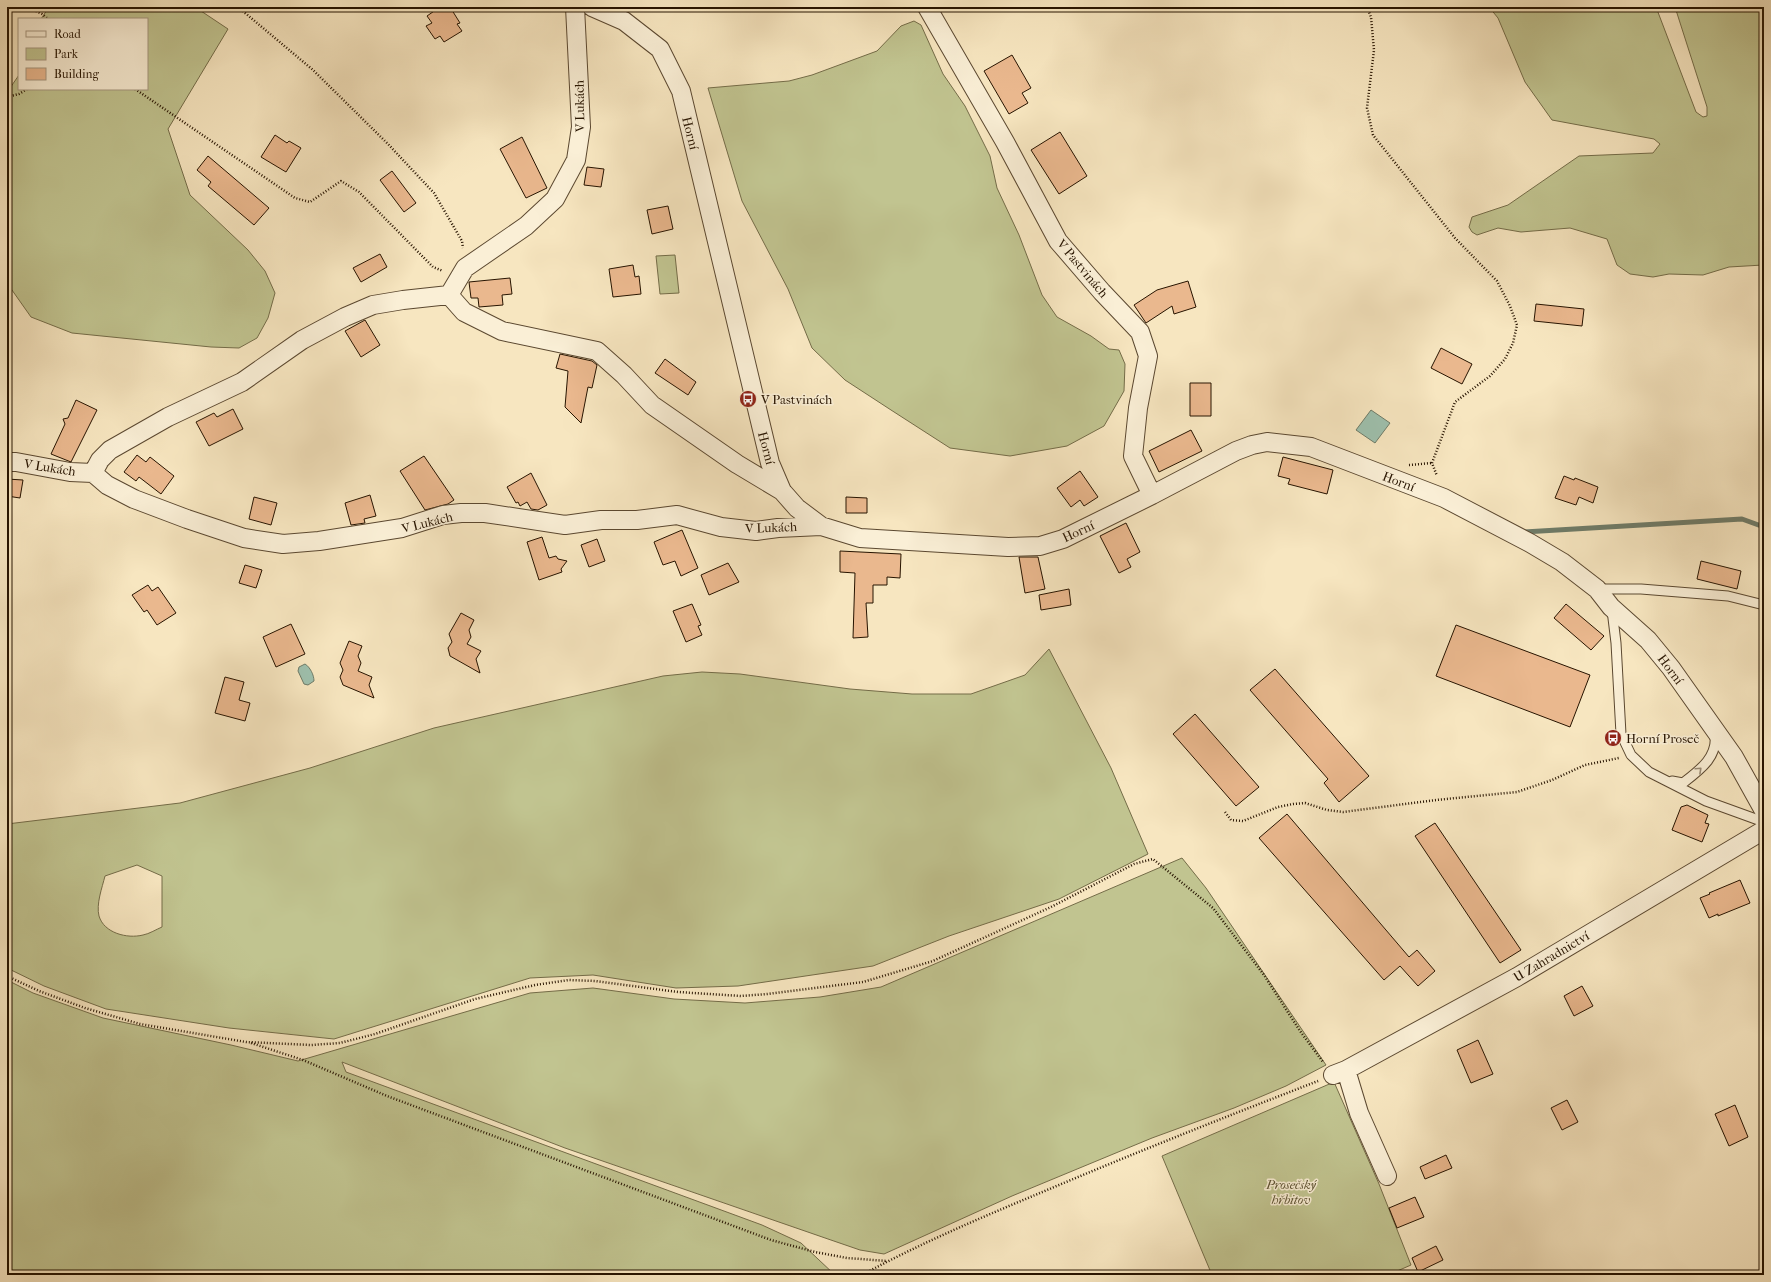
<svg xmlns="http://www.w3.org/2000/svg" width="1771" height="1282" viewBox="0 0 1771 1282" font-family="'IM FELL French Canon',serif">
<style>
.green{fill:#c1c490;stroke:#746c48;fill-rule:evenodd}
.water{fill:#9ec0ad;stroke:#6e7b68}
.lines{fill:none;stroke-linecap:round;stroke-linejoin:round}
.stream{stroke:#6e7b68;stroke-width:5}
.building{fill:#eab88e;stroke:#271400}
.lane-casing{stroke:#5b4830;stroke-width:11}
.street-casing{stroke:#5b4830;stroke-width:20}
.path{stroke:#271400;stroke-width:2.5;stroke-dasharray:1 2;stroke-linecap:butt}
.lane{stroke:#faefd6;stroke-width:9}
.street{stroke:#faefd6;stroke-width:18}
.oneway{stroke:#9b8c76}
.labels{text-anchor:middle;stroke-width:3;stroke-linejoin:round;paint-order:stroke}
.street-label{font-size:13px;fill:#271400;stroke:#faefd6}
.poi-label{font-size:13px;fill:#271400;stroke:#faefd6;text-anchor:start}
.park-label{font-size:13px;font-style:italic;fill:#5d5232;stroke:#faefd6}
</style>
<rect width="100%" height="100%" fill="#f7e6c0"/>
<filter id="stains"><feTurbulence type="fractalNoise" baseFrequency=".005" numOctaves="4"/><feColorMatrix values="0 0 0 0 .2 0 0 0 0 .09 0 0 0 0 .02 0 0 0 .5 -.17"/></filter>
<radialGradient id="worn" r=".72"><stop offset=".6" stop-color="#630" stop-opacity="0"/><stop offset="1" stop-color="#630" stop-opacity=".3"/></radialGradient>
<!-- green -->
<path class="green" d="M49 7H195L228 29 168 129 190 195 248 250 265 271 275 293 268 318 257 338 239 348 211 347 72 333 31 317 7 283V88H10L19 75V89H147V19H41Z
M1489 7H1656L1696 112 1703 117 1707 116V107L1675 7H1764V266L1763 265 1729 267 1703 275 1669 274 1653 277 1630 274 1617 265 1607 239 1570 228 1521 232 1498 228 1477 235 1472 232 1469 227 1472 217 1508 205 1579 156 1653 153 1660 144 1654 139 1552 120 1525 82 1498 18Z
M914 21 921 25 943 74 965 106 990 156 997 188 1019 235 1042 295 1057 317 1091 336 1109 349 1119 350 1125 364 1124 391 1104 426 1067 446 1010 456 950 448 891 410 845 380 812 348 788 289 742 201 708 88 789 81 812 75 877 51 901 26Z
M675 255 679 293 660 294 656 256Z
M1049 649 1111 768 1148 854 1059 899 949 936 873 966 738 986 676 988 593 975 530 978 334 1039 229 1028 106 1009 44 986 7 968V824L180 803 310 768 434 728 663 676 702 672 740 674 850 689 912 694H971L1025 675ZM137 865 162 876V927C157 929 149 934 143 935 127 939 104 933 99 916 96 904 102 888 105 876Z
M1182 858 1206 888 1326 1065 1286 1086 1234 1108 1152 1138 1012 1196 884 1254 860 1250 828 1239 565 1148 342 1062 346 1072 762 1225 801 1243 835 1275H7V980L33 993 103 1018 231 1045 298 1061 530 993 593 988 674 999 745 1003 820 997 881 987Z
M1334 1082 1379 1184 1411 1265 1388 1275H1212L1162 1156Z"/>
<!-- water -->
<path class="water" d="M1371 410 1390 423 1375 443 1356 430Z
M305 664C310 667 314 675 314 681L308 685 304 684 298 671 299 667Z"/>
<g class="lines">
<!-- stream -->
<path class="stream" d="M1524 532 1742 519 1764 527"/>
</g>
<!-- building -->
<path class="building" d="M440 7H450L460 23 457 24 462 31 444 42 440 36 435 39 426 26 432 23 427 16Z
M1012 55 1031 88 1022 93 1028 103 1009 114 984 71Z
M1060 132 1087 176 1059 194 1031 150Z
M275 135 287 143 289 141 301 148 286 172 261 157Z
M522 137 547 188 526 198 500 149Z
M208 156 269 208 254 225 208 186 211 182 197 170Z
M587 167 604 169 601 187 584 185Z
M392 171 416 203 404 212 380 180Z
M668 206 673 229 652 234 647 210Z
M380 254 387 267 361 282 353 268Z
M633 265 635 277 639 276 641 294 613 297 609 269Z
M510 278 512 294 502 295 503 305 479 307 478 298H471L469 282Z
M1188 281 1196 307 1174 314 1172 306 1146 323 1134 305 1157 290Z
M1536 304 1584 309 1582 326 1534 321Z
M365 320 380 345 361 357 345 331Z
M1441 348 1472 364 1462 384 1431 368Z
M560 354 592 361 597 365 592 388 588 387 581 423 565 407 568 371 556 368Z
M665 359 696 382 688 395 655 373Z
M1190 383H1211V416H1190Z
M76 400 97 410 71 462 51 454 65 424 63 419 68 418Z
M233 409 243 429 209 446 196 422 214 413 217 417Z
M1191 430 1202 451 1159 472 1149 451Z
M137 455 146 462 150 457 174 476 161 494 139 477 136 481 124 472Z
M424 456 454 500 448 504 425 510 400 471Z
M1283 457 1333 470 1327 494 1288 484 1290 479 1278 476Z
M1080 471 1098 497 1084 506 1080 500 1071 507 1057 488Z
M531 473 547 505 538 510 531 509 527 502 520 506 518 502 516 503 507 487Z
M1564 476 1574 480 1575 478 1598 487 1593 503 1579 497 1576 505 1555 498Z
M7 479 23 480 20 498 7 496Z
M370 495 376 516 364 519 365 523 351 525 345 503Z
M254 497 277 503 271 525 249 519Z
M846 497 867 498V513H846Z
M1126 523 1140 552 1127 559 1131 567 1119 573 1100 536Z
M682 530 698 568 681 576 675 561 663 565 654 542Z
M542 537 549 558 556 556 558 559 567 561 561 569 562 572 539 580 527 542Z
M597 539 605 561 589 567 581 545Z
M840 551 901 554 900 578 887 577V585H873V603H866L868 637 853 638 855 573 840 572Z
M1019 557H1038L1045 589 1025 593Z
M1701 561 1741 571 1737 589 1697 579Z
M728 563 739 582 709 595 701 575Z
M245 565 262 570 256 588 239 583Z
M148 585 152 591 158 587 176 613 157 625 147 610 144 612 132 595Z
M1069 589 1071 605 1041 610 1039 595Z
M692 604 701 625 698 626 702 635 686 642 673 611Z
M1566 604 1604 636 1591 650 1554 618Z
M461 613 474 620 469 630 471 637 467 644 481 651 476 659 480 673 450 656 448 648 452 642 449 634Z
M291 624 305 654 276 667 263 637Z
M1456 625 1590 675 1570 727 1436 676Z
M349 641 362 646 358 656 361 663 358 671 372 677 369 685 374 698 343 685 340 677 343 670 340 663Z
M1275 669 1369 776 1339 802 1324 783 1328 779 1250 690Z
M225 677 244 682 239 700 250 703 245 721 215 713Z
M1195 714 1259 787 1236 806 1173 734Z
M1687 805 1708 815 1705 823 1709 824 1702 842 1672 830 1681 807Z
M1287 814 1409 957 1417 950 1435 971 1418 986 1400 966 1384 980 1259 838Z
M1435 823 1521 950 1500 963 1415 836Z
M1740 880 1750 903 1718 916V914L1709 918 1700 898 1710 894 1709 893Z
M1582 986 1593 1006 1574 1016 1564 996Z
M1478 1040 1493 1074 1471 1083 1457 1050Z
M1567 1100 1578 1122 1562 1130 1551 1108Z
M1735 1105 1748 1137 1729 1146 1715 1114Z
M1446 1155 1452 1168 1425 1179 1420 1167Z
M1415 1197 1424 1217 1397 1228 1389 1208Z
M1436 1246 1443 1260 1418 1272 1412 1258Z"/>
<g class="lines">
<!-- lane casing -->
<g class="lane-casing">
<path id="lane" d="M1597 589H1641L1728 596 1764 605
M1612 610 1616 643 1621 734 1631 755 1649 772 1706 801 1764 822
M1672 781 1683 783C1700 770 1718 757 1715 734"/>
</g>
<!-- street casing -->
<g class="street-casing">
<path id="street" d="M592 7 624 21 660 49 681 91 770 463 782 491 797 508 821 526 860 538 1008 547 1040 546 1063 539 1152 495 1236 451 1252 445 1267 442 1311 447 1444 498 1530 543 1562 562 1597 589 1611 607 1648 640 1671 668 1734 757 1764 811
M927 7 1005 142 1058 241 1102 292 1140 332 1148 356 1138 408 1133 456 1152 495
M449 295 464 312 502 331 597 351 624 375 652 405 737 464 782 491
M7 462H16L70 472 93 473 107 485 134 499 187 519 244 538 283 544 319 541 402 528 443 515 461 513H485L565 525 601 520H637L677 515 721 527 756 531 778 528 821 526
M93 473 100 460 110 450 168 417 242 382 302 340 345 317 373 305 403 300 449 295 465 268 526 226 555 199 576 160 581 127 575 7
M1346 1070 1359 1113 1387 1176
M1333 1075 1346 1070 1517 977 1764 830"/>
</g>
<!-- path -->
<path class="path" d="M28 7 42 14 48 19
M238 7 313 70 388 144 434 193 462 241 463 248
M1367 7 1371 17 1374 50 1367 108 1373 135 1455 238 1497 281 1510 306 1517 325 1513 343 1505 359 1490 376 1455 402 1432 463 1437 476
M135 89 295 198 310 202 341 181 359 192 433 267 443 271
M7 97 19 94 27 89
M1409 465 1432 463
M1225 812 1231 820 1243 821 1278 807 1293 804 1305 803 1327 810 1343 812 1436 800 1517 792 1552 780 1585 765 1619 758
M7 976 39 991 85 1008 140 1024 246 1042 311 1045 340 1043 375 1034 475 999 535 985 569 980 595 981 678 992 741 996 767 994 863 982 933 961 1051 907 1134 864 1153 859 1213 908 1264 975 1300 1031 1323 1062
M251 1043 303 1060 387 1096 771 1240 815 1252 847 1258 887 1261
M862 1275C919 1244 980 1218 1040 1193 1132 1154 1225 1117 1318 1081"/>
<!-- lane -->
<use href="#lane" class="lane"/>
<!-- street -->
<use href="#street" class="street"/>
</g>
<!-- one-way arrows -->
<defs><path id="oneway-chevron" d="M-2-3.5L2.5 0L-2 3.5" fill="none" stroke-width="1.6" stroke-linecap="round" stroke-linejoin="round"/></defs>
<use class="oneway" href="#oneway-chevron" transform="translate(1699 770) rotate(-43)"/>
<!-- icons -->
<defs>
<g id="bus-disc" transform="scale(0.9)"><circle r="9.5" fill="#8f2418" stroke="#faefd6"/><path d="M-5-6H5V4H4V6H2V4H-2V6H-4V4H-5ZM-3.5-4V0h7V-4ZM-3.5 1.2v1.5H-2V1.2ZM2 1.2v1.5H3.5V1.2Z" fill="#fff"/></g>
</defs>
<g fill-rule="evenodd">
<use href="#bus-disc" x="748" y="399"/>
<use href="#bus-disc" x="1613" y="738"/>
</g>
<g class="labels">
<!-- street labels -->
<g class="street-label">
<text transform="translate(579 106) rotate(-91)" y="5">V Lukách</text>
<text transform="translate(691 133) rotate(76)" y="5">Horní</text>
<text transform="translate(1083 268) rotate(50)" y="5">V Pastvinách</text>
<text transform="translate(767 448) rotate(75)" y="5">Horní</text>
<text transform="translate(50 467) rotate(9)" y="5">V Lukách</text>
<text transform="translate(1399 481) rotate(21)" y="5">Horní</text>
<text transform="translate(427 522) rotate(-14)" y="5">V Lukách</text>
<text transform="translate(771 527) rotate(-2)" y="5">V Lukách</text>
<text transform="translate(1078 531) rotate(-25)" y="5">Horní</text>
<text transform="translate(1671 669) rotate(53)" y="5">Horní</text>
<text transform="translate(1551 956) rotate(-31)" y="5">U Zahradnictví</text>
</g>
<!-- poi labels -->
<g class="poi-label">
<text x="761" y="404">V Pastvinách</text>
<text x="1626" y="743">Horní Proseč</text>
</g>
<!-- park labels -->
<g class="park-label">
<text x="1291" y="1189">Prosečský<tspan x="1291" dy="15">hřbitov</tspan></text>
</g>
</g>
<!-- margin -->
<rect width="1771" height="1282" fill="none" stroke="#f7e6c0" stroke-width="24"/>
<rect x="8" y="8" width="1755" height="1266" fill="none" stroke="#271400" stroke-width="2"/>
<rect x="12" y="12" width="1747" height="1258" fill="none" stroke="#271400"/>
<!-- legend -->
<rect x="18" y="18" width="130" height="72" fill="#faefd6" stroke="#a69780"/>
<rect x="26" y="31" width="20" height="6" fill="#faefd6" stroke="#a69780"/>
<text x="54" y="38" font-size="12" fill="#271400">Road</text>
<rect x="26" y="48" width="20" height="12" fill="#c1c490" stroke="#a69780"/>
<text x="54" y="58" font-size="12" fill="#271400">Park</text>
<rect x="26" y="68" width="20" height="12" fill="#eab88e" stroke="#a69780"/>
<text x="54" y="78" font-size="12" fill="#271400">Building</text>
<rect width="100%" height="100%" filter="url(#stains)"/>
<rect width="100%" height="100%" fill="url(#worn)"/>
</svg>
